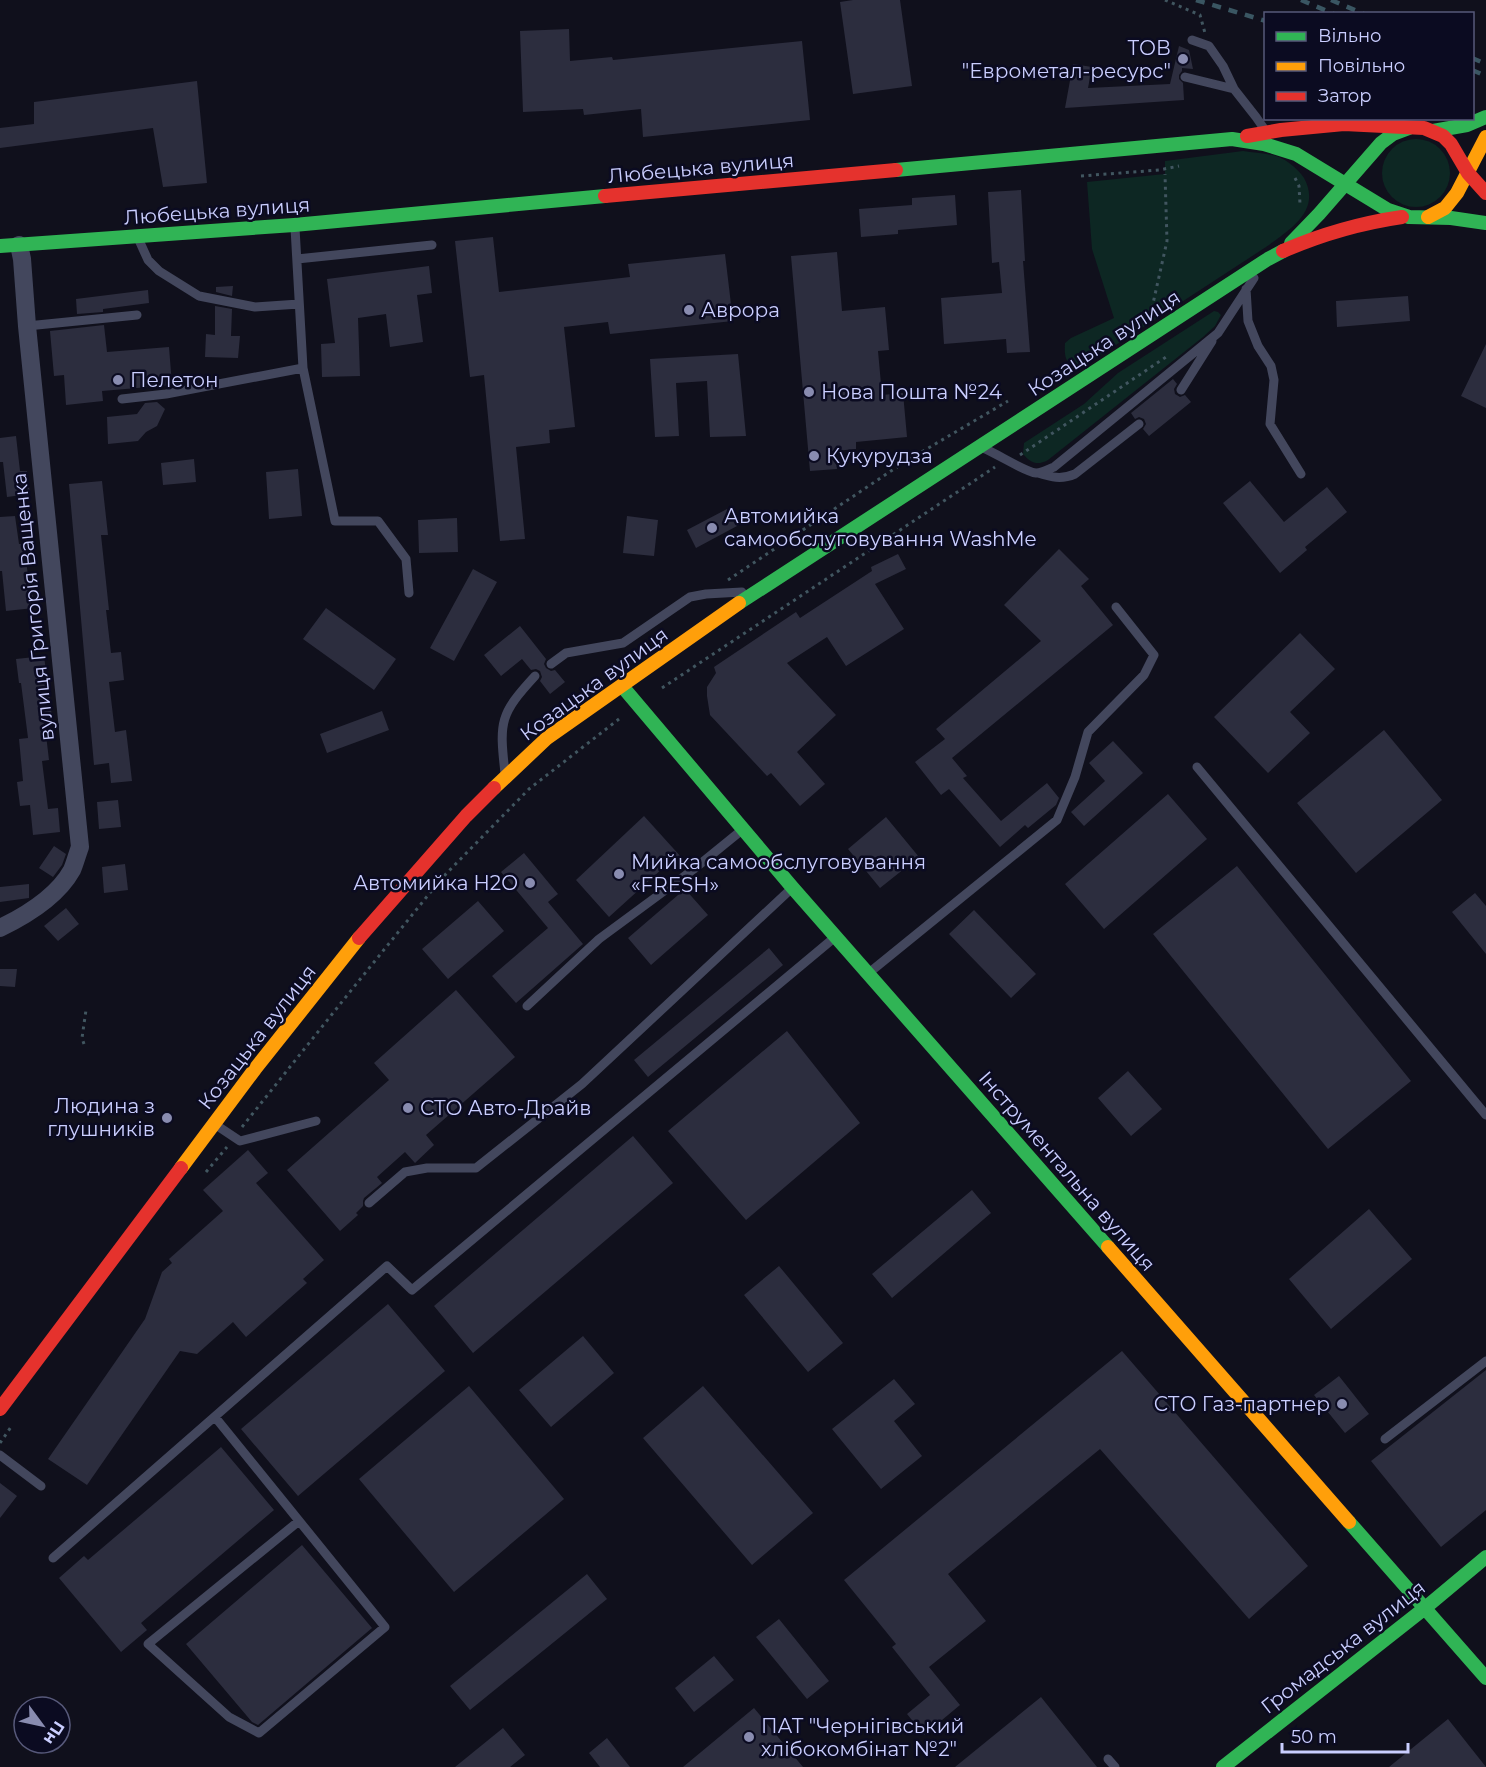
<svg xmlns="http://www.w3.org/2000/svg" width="1486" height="1767" viewBox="0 0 1486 1767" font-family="Montserrat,sans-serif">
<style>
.green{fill:#0d2723}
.building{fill:#2c2d3e}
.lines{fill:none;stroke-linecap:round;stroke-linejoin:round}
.path{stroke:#415660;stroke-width:3;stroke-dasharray:3 4.5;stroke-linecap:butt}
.lane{stroke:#43475d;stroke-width:9}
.street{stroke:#43475d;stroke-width:18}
.fast{stroke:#30b455;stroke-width:14}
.slow{stroke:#ff9f0a;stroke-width:14}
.jam{stroke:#e5322d;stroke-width:14}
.rail{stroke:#3a5662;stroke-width:4.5;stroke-dasharray:9 8;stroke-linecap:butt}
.poi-dot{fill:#898cb0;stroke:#0b0b21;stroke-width:2}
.labels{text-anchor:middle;stroke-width:5;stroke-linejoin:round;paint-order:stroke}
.poi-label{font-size:20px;fill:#caceff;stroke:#0b0b21;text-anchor:start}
.street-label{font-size:20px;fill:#caceff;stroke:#0b0b21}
</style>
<rect width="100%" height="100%" fill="#10101c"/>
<!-- green -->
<path class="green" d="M1382 173a34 34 0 1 1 68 0a34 34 0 1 1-68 0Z
M1243 151C1254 153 1269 153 1279 157 1288 161 1299 170 1304 178 1322 211 1289 230 1266 247L1082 367C1066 365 1064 359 1065 343L1071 338 1114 318 1092 249 1087 182 1165 174V161Z
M1214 311 1218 312 1221 315 1215 326 1203 337 1048 460C1037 466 1031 463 1023 454L1024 443 1084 404 1118 373Z"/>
<!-- building -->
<path class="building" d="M853 0H900L912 86 853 94 840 2Z
M569 29 570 61 612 57 613 60 802 41 810 120 643 137 641 109 584 115 583 109 523 112 520 31Z
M1179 46 1189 50 1193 69 1182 68V71L1179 75V79L1183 83 1184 100 1065 108 1073 64 1092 67 1088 88 1170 84Z
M197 81 207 183 163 187 153 128 0 148V128L34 124V102Z
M1021 190 1025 261H1023L1030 352 1007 353 1006 339 944 344 941 298 1002 293 999 262 992 263 988 192Z
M955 195 957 225 898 230V234L861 237 859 209 912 205V198Z
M493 237 499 292 630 277 628 264 725 254 733 321 610 334 608 322 564 327 575 427 549 430 550 443 516 447 525 539 500 541 484 375 470 377 455 241Z
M837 252 842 311 885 307 889 350 878 351 882 395 903 393 907 437 856 442V449L835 451 837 469 810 471 791 256Z
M429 266 432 293 417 295 423 342 390 347 386 314 358 318 360 376 322 377 321 344 335 343 327 279Z
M233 286 232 296 216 292V287Z
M148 290 149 303 103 309V312L77 314 76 299Z
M1408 296 1410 321 1337 327 1336 301Z
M215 306 232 309 231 336H240L238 358 205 357 206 334 215 335Z
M104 325 107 352 169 347 172 385 102 391 103 401 66 405 64 375 54 376 50 331Z
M1486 344V408L1461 396Z
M738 354 746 436 710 437 707 381 676 383 679 436 655 437 650 359Z
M1173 379 1177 384 1174 389 1175 394 1180 397 1185 395 1191 402 1149 436 1143 429 1146 424 1144 419 1139 417 1135 419 1131 413Z
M157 402 165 409 157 426 146 432 138 441 108 444 107 417 137 414 145 403Z
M16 436 20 471H27L30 494 7 497 3 462H0V438Z
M194 459 196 482 163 485 161 463Z
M298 469 302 516 269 519 266 472Z
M102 481 108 535H101L109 610H106L111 653 121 652 124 680 109 682 115 732 126 730 132 781 111 783 109 763 94 765 69 484Z
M1250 481 1284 522 1327 487 1347 512 1305 547 1307 550 1280 573 1223 503Z
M727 509 737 526 696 548 687 530Z
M15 516 19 544H24L29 584H31L34 608 6 611 2 571H0V517Z
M627 516 658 520 654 556 623 553Z
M457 518 458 552 419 553 418 520Z
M1059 549 1089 579 1081 586 1113 625 952 758 967 776 963 778 1001 821 1047 783 1059 798 1056 805 1028 828 1025 825 1000 847 949 789 941 795 915 762 945 739 936 729 1041 641 1004 605Z
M898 554 906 569 875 584 904 629 846 666 827 637 787 663 836 715 797 752 825 784 800 806 771 773 767 776 710 715 707 696V687L716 673 714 667 796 612 800 618 872 571 871 567Z
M473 569 497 582 454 661 430 648Z
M326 608 396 659 374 690 303 639Z
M520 626 546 659 544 664 546 668 551 671 555 670 565 682 550 694 540 681 542 677 540 671 536 669 531 670 522 659 501 676 484 655Z
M1300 633 1335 669 1290 712 1310 733 1268 773 1214 717Z
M44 656 52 717 44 718 49 760 42 761 48 809 58 808 60 832 33 835 30 805 20 806 17 782 23 781 19 739 28 738 21 683H19L16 659Z
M382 711 389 730 327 753 320 734Z
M1384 730 1442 800 1356 873 1297 803Z
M1113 741 1143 773 1084 826 1071 812 1105 781 1089 763Z
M1168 794 1207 839 1104 929 1065 884Z
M118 800 121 827 99 829 97 802Z
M644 816 682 858 667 871 663 868 609 917 576 880Z
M886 817 919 857 880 888 848 849Z
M54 846 66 854 62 865 53 877 39 868Z
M524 853 558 894 548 902 583 944 516 1003 492 976 548 928 501 872Z
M125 864 128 890 104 893 102 867Z
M1237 866 1411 1081 1328 1149 1153 934Z
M29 884V898L0 902V887Z
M685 889 708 915 651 965 628 938Z
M1475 893 1486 906V954L1452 912Z
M478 901 504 931 448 979 422 949Z
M66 908 79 924 58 941 44 926Z
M974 910 1036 974 1011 998 949 934Z
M769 948 783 965 648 1077 634 1060Z
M0 969H17L15 987 0 986Z
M456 990 515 1057 426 1135 434 1145 415 1163 405 1152 377 1177 382 1183 364 1198 363 1201V1206L356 1213 358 1215 340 1231 287 1170 389 1080 374 1063Z
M787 1031 860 1123 746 1220 668 1131Z
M1128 1071 1162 1109 1131 1136 1098 1098Z
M633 1136 673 1183 473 1353 434 1306Z
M248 1150 268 1173 256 1183 324 1260 303 1279 307 1283 246 1337 233 1322 197 1354 180 1351 87 1485 48 1459 145 1319 162 1272 172 1263 169 1259 223 1211 203 1190Z
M972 1190 991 1213 892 1298 872 1274Z
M1369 1209 1412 1259 1331 1329 1289 1279Z
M779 1266 843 1343 808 1372 744 1295Z
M388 1304 445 1371 298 1496 241 1429Z
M583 1336 614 1373 551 1427 519 1390Z
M1122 1351 1308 1566 1249 1619 1100 1449 948 1574 986 1621 929 1667 960 1705 924 1735 907 1714 930 1695 892 1647 896 1644 844 1580Z
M1486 1370V1510L1441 1547 1371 1461Z
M1339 1376 1369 1414 1345 1433 1314 1395Z
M894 1379 915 1404 894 1421 922 1456 881 1489 832 1429Z
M469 1386 564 1499 454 1592 359 1479Z
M703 1386 813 1513 752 1565 643 1438Z
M221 1447 274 1510 141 1623 147 1630 121 1652 59 1578 84 1556 88 1560Z
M0 1483 17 1496 0 1518Z
M302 1545 372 1628 258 1725 252 1722 186 1644Z
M587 1574 607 1599 470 1710 450 1686Z
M779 1619 829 1681 807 1699 756 1637Z
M714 1656 734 1680 694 1712 675 1688Z
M1041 1697 1097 1767H955Z
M754 1708 803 1767H683Z
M1448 1719 1486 1767H1389Z
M503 1728 525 1755 510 1767H455Z
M607 1738 630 1767H600L589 1753Z"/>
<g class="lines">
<!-- path -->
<path class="path" d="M1165 0 1200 15 1205 33
M1081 176 1159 170 1179 166
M1295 178 1299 186 1300 204
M1152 308 1167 241 1165 174
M1020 455 1169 355
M728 580 903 463 1008 401
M662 688 995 467
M84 1044 82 1038 86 1010
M242 1127 349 993 442 878 529 789 619 719
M206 1172 227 1147
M0 1443 11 1427"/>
<!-- lane -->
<path class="lane" d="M1192 40 1209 46 1223 66 1234 89 1256 117 1265 130
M1185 77 1234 89
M295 228 303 368 335 521H378L406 559 409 593
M138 238 148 260 159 271 199 296 255 307 299 304
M297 259 432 245
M1246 289 1248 321 1258 346 1271 366 1274 380 1270 424 1301 474
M27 326 137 315
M1181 390 1212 341
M122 399 166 394 303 368
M983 448C996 453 1025 472 1036 473 1042 473 1049 469 1054 467L1218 333 1254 278
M1038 473C1051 477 1061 480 1075 474L1139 424
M551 664 566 653 623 643 690 597 706 594 742 592
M1197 767 1486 1115
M505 773C499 721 500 714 535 676
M870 972 1057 820 1075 777 1088 732 1144 675 1154 655 1116 607
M527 1006 599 939 694 869 742 830
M216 1125 240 1141 316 1121
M369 1203 405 1172 427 1168H476L582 1084 791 889
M215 1417 385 1627 259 1733 229 1717 148 1644 299 1521
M1385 1439 1486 1361
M0 1455 41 1486
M53 1558 387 1266 412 1290 834 938
M1108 1759 1115 1767"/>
<!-- street -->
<path class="street" d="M0 928C27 915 57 897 72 870 75 863 77 855 80 847L27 326 22 259 19 245"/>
<!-- fast -->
<path class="fast" d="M1433 131 1467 125 1486 117
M896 170 1232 139 1264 144 1296 154 1388 210
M1388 210 1409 217 1451 218 1486 223
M1291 243 1319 214 1381 143 1393 134 1409 128
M0 246 294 225 605 196
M739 603 1268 259 1283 251
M622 686 792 887 1108 1247
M1349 1522 1486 1678
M1223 1767 1425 1608 1486 1557"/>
<!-- slow -->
<path class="slow" d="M1428 217 1445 208 1457 193 1486 137
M494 788 547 738 739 603
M181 1168 255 1069 359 938
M1108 1247 1349 1522"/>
<!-- jam -->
<path class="jam" d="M1247 136 1281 130 1344 124 1424 128 1443 136 1451 144 1468 173 1486 193
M605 196 896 170
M1283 251C1322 234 1361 223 1402 217
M359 938 466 816 494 788
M0 1409 181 1168"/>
<!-- rail -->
<path class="rail" d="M1196 0 1266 21
M1301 0 1334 14
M1331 0 1364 14
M1472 58 1486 64
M1472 70 1486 76"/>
</g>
<!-- markers -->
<g class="poi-dot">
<circle cx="1183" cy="59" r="6"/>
<circle cx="689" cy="310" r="6"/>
<circle cx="118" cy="380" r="6"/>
<circle cx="809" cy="392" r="6"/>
<circle cx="814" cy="456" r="6"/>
<circle cx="712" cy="528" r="6"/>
<circle cx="619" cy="874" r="6"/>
<circle cx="530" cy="883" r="6"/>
<circle cx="408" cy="1108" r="6"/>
<circle cx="167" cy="1118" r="6"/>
<circle cx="1342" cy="1404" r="6"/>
<circle cx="749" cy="1737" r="6"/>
</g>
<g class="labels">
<!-- poi labels -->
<g class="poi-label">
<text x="1171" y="55" text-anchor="end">ТОВ<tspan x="1171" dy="23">"Еврометал-ресурс"</tspan></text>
<text x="701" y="317">Аврора</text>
<text x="130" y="387">Пелетон</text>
<text x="821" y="399">Нова Пошта №24</text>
<text x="826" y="463">Кукурудза</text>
<text x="724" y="523">Автомийка<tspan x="724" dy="23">самообслуговування WashMe</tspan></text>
<text x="631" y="869">Мийка самообслуговування<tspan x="631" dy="23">«FRESH»</tspan></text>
<text x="518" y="890" text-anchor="end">Автомийка H2O</text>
<text x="155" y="1113" text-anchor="end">Людина з<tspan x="155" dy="23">глушників</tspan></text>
<text x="420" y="1115">СТО Авто-Драйв</text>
<text x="1330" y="1411" text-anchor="end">СТО Газ-партнер</text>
<text x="761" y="1733">ПАТ "Чернігівський<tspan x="761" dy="23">хлібокомбінат №2"</tspan></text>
</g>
<!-- street labels -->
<g class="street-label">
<text transform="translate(701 168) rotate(-5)" y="7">Любецька вулиця</text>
<text transform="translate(217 211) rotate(-4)" y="7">Любецька вулиця</text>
<text transform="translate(1104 343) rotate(-33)" y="7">Козацька вулиця</text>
<text transform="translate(33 607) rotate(-96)" y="7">вулиця Григорія Ващенка</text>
<text transform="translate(594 684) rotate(-36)" y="7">Козацька вулиця</text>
<text transform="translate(257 1037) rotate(-52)" y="7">Козацька вулиця</text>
<text transform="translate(1067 1171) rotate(49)" y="7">Інструментальна вулиця</text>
<text transform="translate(1343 1647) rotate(-38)" y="7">Громадська вулиця</text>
</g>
</g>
<!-- legend -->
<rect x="1264" y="12" width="210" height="108" fill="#0b0b21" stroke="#57597a" stroke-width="1.5"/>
<rect x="1276" y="32" width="30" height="9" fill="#30b455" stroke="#57597a" stroke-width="1.5"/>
<text x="1318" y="42" font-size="18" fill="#caceff">Вільно</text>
<rect x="1276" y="62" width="30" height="9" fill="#ff9f0a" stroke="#57597a" stroke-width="1.5"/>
<text x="1318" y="72" font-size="18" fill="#caceff">Повільно</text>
<rect x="1276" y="92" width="30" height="9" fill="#e5322d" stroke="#57597a" stroke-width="1.5"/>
<text x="1318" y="102" font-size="18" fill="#caceff">Затор</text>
<!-- north arrow -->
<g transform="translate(42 1725) rotate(123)"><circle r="28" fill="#0b0b21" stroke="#57597a" stroke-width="1.5"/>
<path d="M0-4.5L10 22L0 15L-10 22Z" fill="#898cb0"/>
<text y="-9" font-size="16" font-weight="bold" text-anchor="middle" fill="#caceff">Пн</text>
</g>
<!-- scale -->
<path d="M1282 1743v9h126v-9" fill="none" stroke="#caceff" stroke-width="3"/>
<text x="1291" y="1743" font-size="18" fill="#caceff" stroke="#0b0b21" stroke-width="4.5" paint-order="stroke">50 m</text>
</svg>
